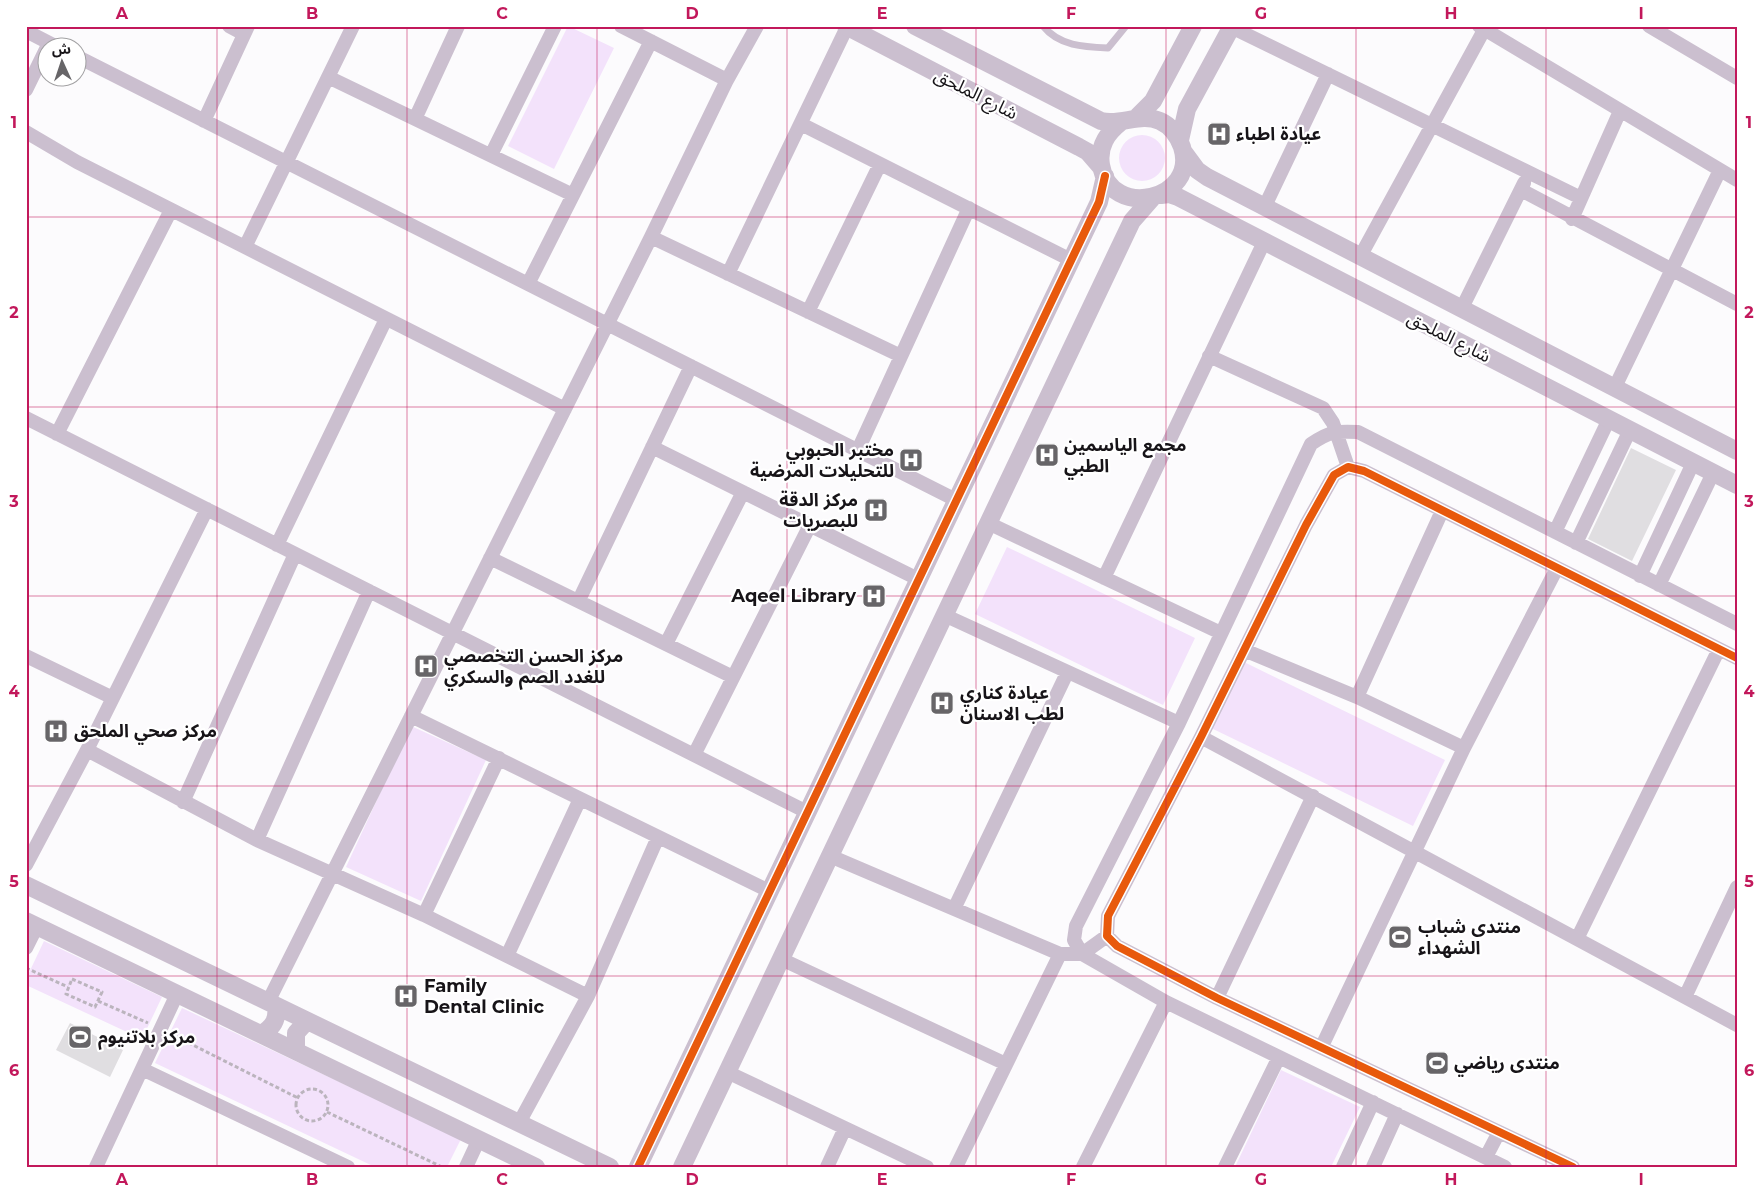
<svg xmlns="http://www.w3.org/2000/svg" width="1763" height="1193" viewBox="0 0 1763 1193" font-family="Montserrat,'Noto Sans Arabic',sans-serif">
<style>
.green{fill:#f3e2fb}
.building{fill:#e0dee1}
.lines{fill:none;stroke-linecap:round;stroke-linejoin:round}
.path{stroke:#bbb4bd;stroke-width:3;stroke-dasharray:4 2.5;stroke-linecap:butt}
.service{stroke:#cbbfcf;stroke-width:7}
.minor{stroke:#cbbfcf;stroke-width:14}
.tertiary{stroke:#cbbfcf;stroke-width:18}
.cycleway-casing{stroke:#fff;stroke-width:11}
.cycleway{stroke:#e8590c;stroke-width:8}
.grid{fill:none;stroke:#c2185b;stroke-width:1;stroke-opacity:0.55}
.labels{text-anchor:middle;stroke-width:4.5;stroke-linejoin:round;paint-order:stroke}
.street-label{font-size:18px;fill:#171418;stroke:#fff}
.poi-label{font-size:18px;font-weight:bold;fill:#171418;stroke:#fff;text-anchor:start}
.neatline{fill:none;stroke:#c2185b;stroke-width:2}
.grid-label{font-size:16px;text-anchor:middle;font-weight:bold;fill:#c2185b}
</style>
<rect width="100%" height="100%" fill="#fcfbfd"/>
<!-- green -->
<path class="green" d="M568 26 614 48 554 169 508 146Z
M1119 158a23 23 0 1 1 46 0a23 23 0 1 1-46 0Z
M1007 547 1195 638 1163 705 975 614Z
M1244 662 1445 760 1413 826 1211 728Z
M411 726 486 760 421 901 346 867Z
M44 941 162 997 142 1039 26 985V979Z
M182 1008 461 1139 447 1167H375L155 1063Z
M1281 1070 1360 1107 1331 1167H1235Z"/>
<!-- building -->
<path class="building" d="M1631 448 1676 470 1632 561 1588 539Z
M70 1023 123 1050 110 1077 56 1050Z"/>
<g class="lines">
<!-- path -->
<path class="path" d="M26 968 68 987
M72 979 102 992 95 1007 66 994Z
M98 1001 148 1023
M171 1034 298 1098
M296 1105a16 16 0 1 1 32 0a16 16 0 1 1-32 0Z
M327 1112 442 1167"/>
<!-- service -->
<path class="service" d="M1043 26C1059 46 1084 47 1108 48L1126 26"/>
<!-- minor -->
<path class="minor" d="M229 26 244 34
M621 26 727 80
M1479 26 1737 180
M1649 26 1737 78
M1231 27 1581 198
M26 31 59 48
M78 57 956 500
M328 77 573 195
M26 90 49 43
M415 119 458 26
M204 121 248 26
M801 124 1071 260
M26 132 77 162 565 409
M491 155 555 26
M1521 190 1737 304
M1265 206 1328 74
M1572 219 1620 111
M651 237 901 356
M245 247 353 26
M1361 255 1484 30
M728 274 847 27
M528 284 651 41
M1462 308 1524 183
M808 312 880 164
M1209 356 1323 408 1333 423 1348 467
M1615 387 1720 170
M26 418 807 812
M57 434 171 210
M652 447 918 579
M858 450 969 208
M988 523 1221 633
M1555 532 1609 419
M1576 543 1630 430
M277 545 386 319
M490 558 733 677
M1640 576 1693 463
M1104 578 1264 242
M1659 585 1713 473
M579 600 691 366
M944 615 1179 723
M666 644 743 492
M1244 650 1357 697 1464 748
M26 656 113 698
M1357 697 1442 511
M411 716 769 891
M1201 737 1737 1025
M87 750 257 840 424 915 588 996
M694 755 810 525
M183 802 295 554
M257 840 369 591
M830 856 1060 954H1082L1166 1002 1505 1167
M26 865 87 750 207 509
M954 909 1067 673
M424 915 499 758
M1577 939 1719 649
M26 948 37 926
M1082 954 1074 940 1076 926 1179 723 1311 444C1330 431 1336 431 1358 432L1737 624
M1082 954 1107 936
M507 956 580 799
M781 959 1006 1064
M1685 997 1737 887
M1217 998 1313 796
M268 1002 651 237 727 80 757 26
M1322 1046 1464 748 1557 568
M142 1069 348 1167
M727 1072 927 1167
M519 1123 588 996 658 837
M1486 1157 1499 1132
M96 1167 177 994
M466 1167 479 1139
M827 1167 845 1128
M956 1167 1060 954
M1083 1167 1166 1002
M1225 1167 1279 1057
M1343 1167 1373 1102
M1373 1167 1397 1114
M1573 1167 1217 998 1117 946 1107 936 1108 916 1201 737 1306 525 1334 475 1348 467 1364 471 1737 658"/>
<!-- tertiary -->
<path class="tertiary" d="M846 26 1079 147 1088 152 1101 167
M915 26 1101 121C1122 126 1140 112 1160 121 1171 126 1178 136 1182 147 1199 200 1110 221 1101 165 1098 146 1107 133 1121 122
M1138 116 1153 101 1193 26
M1180 140 1187 109 1232 26
M1183 151 1197 170 1207 177 1737 451
M1161 195 1169 194 1178 197 1737 485
M26 885 610 1167
M26 921 536 1167
M261 1034C273 1028 278 1019 276 1006
M296 1051V1033L307 1021
M638 1167 1099 202 1105 176
M682 1167 1132 221 1153 197"/>
<!-- cycleway casing -->
<g class="cycleway-casing">
<path id="cycleway" d="M638 1167 1099 202 1105 176
M1573 1167 1217 998 1117 946 1107 936 1108 916 1201 737 1306 525 1334 475 1348 467 1364 471 1737 658"/>
</g>
<!-- cycleway -->
<use href="#cycleway" class="cycleway"/>
</g>
<!-- grid -->
<path class="grid" d="M217 26V1167M407 26V1167M597 26V1167M787 26V1167M976 26V1167M1166 26V1167M1356 26V1167M1546 26V1167M26 217H1737M26 407H1737M26 596H1737M26 786H1737M26 976H1737"/>
<!-- icons -->
<defs>
<g id="hospital-square" transform="scale(1.25)"><rect x="-9" y="-9" width="18" height="18" rx="4" fill="#676568" stroke="#fff"/><path d="M-5-5h3v3.5h4V-5h3V5h-3V1.5h-4V5h-3Z" fill="#fff"/></g>
<g id="stadium-square" transform="scale(1.25)"><rect x="-9" y="-9" width="18" height="18" rx="4" fill="#676568" stroke="#fff"/><path d="M0-5a6.5 5 0 1 0 0 10a6.5 5 0 1 0 0-10ZM-3.5-1.8h7v3.6h-7Z" fill="#fff"/></g>
</defs>
<g fill-rule="evenodd">
<use href="#hospital-square" x="1219" y="134"/>
<use href="#hospital-square" x="1047" y="455"/>
<use href="#hospital-square" x="911" y="460"/>
<use href="#hospital-square" x="876" y="510"/>
<use href="#hospital-square" x="874" y="596"/>
<use href="#hospital-square" x="426" y="666"/>
<use href="#hospital-square" x="942" y="703"/>
<use href="#hospital-square" x="56" y="731"/>
<use href="#stadium-square" x="1400" y="937"/>
<use href="#hospital-square" x="406" y="996"/>
<use href="#stadium-square" x="80" y="1037"/>
<use href="#stadium-square" x="1437" y="1063"/>
</g>
<g class="labels">
<!-- street labels -->
<g class="street-label">
<text transform="translate(976 94) rotate(27)" y="6">شارع الملحق</text>
<text transform="translate(1449 337) rotate(27)" y="6">شارع الملحق</text>
</g>
<!-- poi labels -->
<g class="poi-label">
<text x="1236" y="140">عيادة اطباء</text>
<text x="1064" y="451">مجمع الياسمين<tspan x="1064" dy="21">الطبي</tspan></text>
<text x="894" y="456" text-anchor="end">مختبر الحبوبي<tspan x="894" dy="21">للتحليلات المرضية</tspan></text>
<text x="858" y="506" text-anchor="end">مركز الدقة<tspan x="858" dy="21">للبصريات</tspan></text>
<text x="856" y="602" text-anchor="end">Aqeel Library</text>
<text x="444" y="662">مركز الحسن التخصصي<tspan x="444" dy="21">للغدد الصم والسكري</tspan></text>
<text x="960" y="699">عيادة كناري<tspan x="960" dy="21">لطب الاسنان</tspan></text>
<text x="74" y="737">مركز صحي الملحق</text>
<text x="1418" y="933">منتدى شباب<tspan x="1418" dy="21">الشهداء</tspan></text>
<text x="424" y="992">Family<tspan x="424" dy="21">Dental Clinic</tspan></text>
<text x="98" y="1043">مركز بلاتنيوم</text>
<text x="1454" y="1069">منتدى رياضي</text>
</g>
</g>
<!-- border -->
<rect width="1763" height="1193" fill="none" stroke="#ffffff" stroke-width="55"/>
<!-- north arrow -->
<g transform="translate(62 62) rotate(357)"><circle r="24" fill="#ffffff" stroke="#a2a1a3"/>
<path d="M0-4L9 19L0 12L-9 19Z" fill="#676568"/>
<text y="-8" font-size="14" font-weight="bold" text-anchor="middle" fill="#171418">ش</text>
</g>
<rect x="28" y="28" width="1708" height="1138" class="neatline"/>
<g class="grid-label">
<text x="122" y="19">A</text>
<text x="312" y="19">B</text>
<text x="502" y="19">C</text>
<text x="692" y="19">D</text>
<text x="882" y="19">E</text>
<text x="1071" y="19">F</text>
<text x="1261" y="19">G</text>
<text x="1451" y="19">H</text>
<text x="1641" y="19">I</text>
<text x="14" y="128">1</text>
<text x="1749" y="128">1</text>
<text x="14" y="318">2</text>
<text x="1749" y="318">2</text>
<text x="14" y="507">3</text>
<text x="1749" y="507">3</text>
<text x="14" y="697">4</text>
<text x="1749" y="697">4</text>
<text x="14" y="887">5</text>
<text x="1749" y="887">5</text>
<text x="14" y="1076">6</text>
<text x="1749" y="1076">6</text>
<text x="122" y="1185">A</text>
<text x="312" y="1185">B</text>
<text x="502" y="1185">C</text>
<text x="692" y="1185">D</text>
<text x="882" y="1185">E</text>
<text x="1071" y="1185">F</text>
<text x="1261" y="1185">G</text>
<text x="1451" y="1185">H</text>
<text x="1641" y="1185">I</text>
</g>
</svg>
